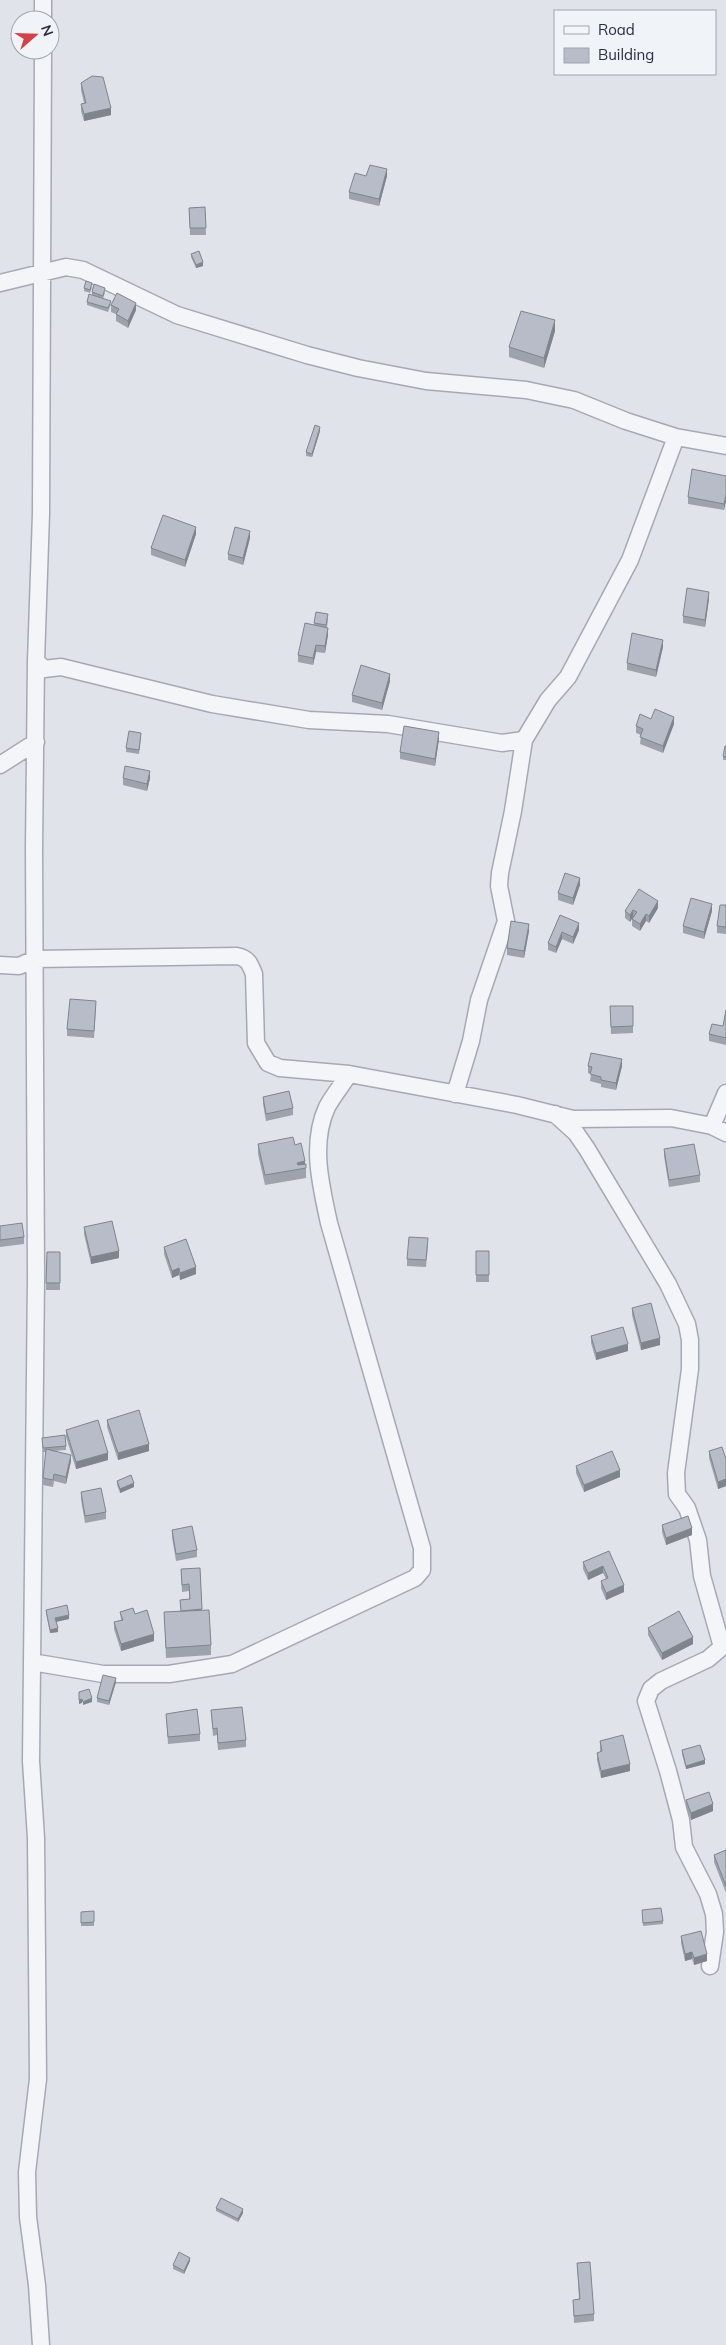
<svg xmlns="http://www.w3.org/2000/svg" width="726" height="2345" viewBox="0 0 726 2345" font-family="Mulish,sans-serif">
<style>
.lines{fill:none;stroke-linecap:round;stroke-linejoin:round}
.minor-casing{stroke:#a6a9b5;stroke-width:19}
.minor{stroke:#f4f5f8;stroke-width:16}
.wall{fill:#9da2ac}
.shaded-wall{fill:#80848c}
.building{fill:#b7bcc8;stroke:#80848c}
</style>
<rect width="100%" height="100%" fill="#e1e3ea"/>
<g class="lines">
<!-- minor casing -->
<g class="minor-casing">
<path id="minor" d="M43 20V0
M0 283 66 267 83 270 177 315 307 355 358 368 426 381 526 390 574 400 626 421 676 437 726 446
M36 661 44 669 61 667 212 704 309 720 388 724 502 743 524 740 548 700 568 677 630 560 676 437
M0 765 36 742
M0 965 19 966 35 959 237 956C248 958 250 964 254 974L256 1043 268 1063 280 1068 349 1074 517 1105 573 1119 671 1118 712 1126 726 1133
M455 1094 471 1041 479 1000 506 921 499 886 500 873 513 811 524 740
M555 1114 576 1133 587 1149 668 1284 687 1324 690 1340V1369L676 1473 677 1494 687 1508 698 1540 702 1576 722 1647 708 1659 661 1681 651 1689 646 1701 668 1771 681 1820 684 1847 708 1894 714 1914 715 1932 710 1966
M712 1126 726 1093
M32 1662 103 1674H169L232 1664 415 1578 422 1570V1548L329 1223C321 1186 310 1144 327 1107 333 1096 342 1085 349 1074
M41 2345 37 2285 28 2217 27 2172 38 2079 36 1838 31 1761 36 1278 34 848 36 661 41 514 43 50"/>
</g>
<!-- minor -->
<use href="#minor" class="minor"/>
</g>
<!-- wall -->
<path class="wall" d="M81 83 111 115 84 121 81 111V104L84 103 81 90Z
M366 176H387L379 206 349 199V192Z
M205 207 206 235H190L189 208Z
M191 254 203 266 196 268 191 257Z
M92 287 90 293 84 291V288Z
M92 292H105L103 299 111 304 108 312 87 305V302L92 295Z
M111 305 136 310 128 328 116 321V314L111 312Z
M555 331 544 368 509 357V347Z
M320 431 312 457 306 456V452Z
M726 476 724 510 688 504V497Z
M196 534 185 567 151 555V548Z
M250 538 243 565 228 560V554Z
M709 599 705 627 683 623V616Z
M316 612 328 618 327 628 328 635 325 653 316 652 313 665 298 662V655L314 625Z
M663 647 656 677 627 670V663Z
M390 681 382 710 352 702V695Z
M651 719 674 724 663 753 640 744 641 735 636 733V726Z
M141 737 139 754 126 752V748Z
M439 739 435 766 400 759V752Z
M726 746V760H723V756Z
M123 778H150L147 791 123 785Z
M580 885 573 905 558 900V893Z
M726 905V934L717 933V926Z
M658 908 649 923 646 921 640 931 632 926V919L633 917 630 922 625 918V911Z
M712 911 704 939 683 933V926Z
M560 915 579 930 573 944 562 939 556 953 548 950V943Z
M529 931 524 958 507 955V948Z
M610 1006H633V1033L611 1034Z
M96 1008 94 1038 67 1036V1029Z
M726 1010V1045L709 1041V1034L723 1026Z
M588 1066H622L616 1090 601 1087V1084L590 1081 591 1074 588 1073Z
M263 1097 293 1108V1115L266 1121 263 1104Z
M258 1144 295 1145 305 1164 306 1168V1178L265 1185 258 1154Z
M664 1149 700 1175V1182L669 1187 664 1156Z
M0 1226 24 1237V1244L0 1247Z
M84 1227 119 1258 91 1264 84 1234Z
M428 1245 426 1267 407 1266V1259Z
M164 1247 196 1274 180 1280 179 1275 172 1278 164 1254Z
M476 1251H489V1282H476Z
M47 1252H60V1290H46Z
M632 1308 660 1345 641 1350 632 1315Z
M591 1336 628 1351 596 1360 591 1343Z
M107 1420 149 1451 118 1460 107 1427Z
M66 1430 108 1460 76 1469 66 1437Z
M42 1438 66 1446V1450L54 1451 71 1461 66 1484 54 1481 53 1487 43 1485V1478L46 1452H43Z
M709 1451 726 1459V1486L718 1489 709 1458Z
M576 1466 620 1477 584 1492 576 1473Z
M117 1481 134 1487 120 1493 117 1485Z
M81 1492 106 1512V1519L85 1523 81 1499Z
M662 1525 692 1535 666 1545 662 1532Z
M172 1530 197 1550V1557L176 1561 172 1537Z
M609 1551 624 1592 606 1600 601 1588V1581L606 1579 603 1573 588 1580 583 1569V1562Z
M200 1568 202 1610 211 1645V1655L166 1658 164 1612H181L180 1600 189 1599V1591L182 1592 181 1569Z
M46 1610 69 1619 56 1622 58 1632 50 1633 46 1613Z
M120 1612 154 1641 121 1651 114 1629V1622L121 1620Z
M648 1628 693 1644 662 1660 648 1635Z
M116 1682 109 1705 97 1702V1698Z
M211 1710 246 1740V1747L218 1750 217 1735 213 1736Z
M166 1714 200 1734V1741L168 1744Z
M600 1741 630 1771 601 1778 597 1760V1753L600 1752Z
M682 1750 705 1764 686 1769 682 1754Z
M686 1800 713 1811 691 1820 686 1807Z
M726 1850V1893L714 1862V1855Z
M642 1910 663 1921V1924L643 1926Z
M94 1911V1926H81V1912Z
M681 1936 707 1961 694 1965 692 1959 685 1961 681 1943Z
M216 2208 243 2213 238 2222 216 2211Z
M190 2261 184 2274 173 2269V2265Z
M577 2263 594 2314V2321L574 2323 573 2300 579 2299Z"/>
<!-- shaded-wall -->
<path class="shaded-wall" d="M111 108V115L84 121V114Z
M387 169V176L379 206V199Z
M203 262V266L196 268V265Z
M136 303V310L128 328V321Z
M555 320V331L544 368V358Z
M320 427V431L312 457V454Z
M726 495V502L724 510V504Z
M196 527V534L185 567V560Z
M250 531V538L243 565V558Z
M709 592V599L705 627V620Z
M328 628V635L325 653V646Z
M663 640V647L656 677V670Z
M316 645V652L313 665V658Z
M390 674V681L382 710V703Z
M674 717V724L663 753V746Z
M439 732V739L435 766V759Z
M150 771V778L147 791V784Z
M580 878V885L573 905V898Z
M658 901V908L649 923V916Z
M712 904V911L704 939V932Z
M633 910V917L630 922V915Z
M646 914V921L640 931V924Z
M579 923V930L573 944V937Z
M529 924V931L524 958V951Z
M562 932V939L556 953V947Z
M622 1059V1066L616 1090V1083Z
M305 1161V1168L297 1169V1163Z
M119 1251V1258L91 1264V1257Z
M196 1267V1274L180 1280V1273Z
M179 1268V1275L172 1278V1271Z
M660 1338V1345L641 1350V1343Z
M628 1344V1351L596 1360V1353Z
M149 1444V1451L118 1460V1453Z
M108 1453V1460L76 1469V1462Z
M71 1455V1461L66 1484V1477Z
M620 1470V1477L584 1492V1485Z
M726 1479V1486L718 1489V1482Z
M134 1483V1487L120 1493V1489Z
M692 1528V1535L666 1545V1538Z
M603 1566V1573L588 1580V1573Z
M624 1585V1592L606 1600V1593Z
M69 1615V1619L55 1622V1618Z
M58 1628V1632L50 1633V1630Z
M154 1634V1641L121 1651V1644Z
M693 1637V1644L662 1660V1653Z
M116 1678V1682L109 1705V1701Z
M92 1698V1702L83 1705V1702Z
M82 1699V1703L79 1704V1700Z
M705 1760V1764L686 1769V1766Z
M630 1764V1771L601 1778V1771Z
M713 1804V1811L691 1820V1813Z
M692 1952V1959L685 1961V1954Z
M707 1954V1961L694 1965V1958Z
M243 2209V2213L238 2222V2219Z
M190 2258V2261L184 2274V2271Z"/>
<!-- building -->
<path class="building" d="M92 76 103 77 111 108 84 114 81 104 86 103 81 83Z
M370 165 387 169 379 199 349 192 355 173 366 176Z
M205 207 206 228H190L189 208Z
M199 251 203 262 196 265 191 254Z
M86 281 92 283 90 290 84 288Z
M94 284 105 288 103 296 92 292Z
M117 293 136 303 128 321 116 314 119 309 111 305Z
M89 294 111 301 108 308 87 302Z
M521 311 555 320 544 358 509 347Z
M315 425 320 427 312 454 306 452Z
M692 469 726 476V495L724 504 688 497Z
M163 515 196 527 185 560 151 548Z
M235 527 250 531 243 558 228 554Z
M687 588 709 592 705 620 683 616Z
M316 612 328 614 326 625 314 623Z
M305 623 328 628 325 646 316 645 313 658 298 655Z
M632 633 663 640 656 670 627 663Z
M361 665 390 674 382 703 352 695Z
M655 709 674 717 663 746 640 737 643 729 636 726 640 714 651 719Z
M404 726 439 732 435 759 400 752Z
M129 731 141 733 139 750 126 748Z
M725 746H726V757L723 756Z
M125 766 150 771 147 784 123 778Z
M565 873 580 878 573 898 558 893Z
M639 889 658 901 649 916 646 914 640 924 632 919 637 912 633 910 630 915 625 911Z
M691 898 712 904 704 932 683 926Z
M720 905H726V927L717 926Z
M560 915 579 923 573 937 562 932 556 947 548 943Z
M511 921 529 924 524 951 507 948Z
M70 999 96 1001 94 1031 67 1029Z
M610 1006H633V1026L611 1027Z
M726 1010V1038L709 1034 712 1024 723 1026Z
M591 1053 622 1059 616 1083 601 1080V1077L590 1074 592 1067 588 1066Z
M289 1091 293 1108 266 1114 263 1097Z
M293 1137 295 1145 301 1143 305 1161 297 1163 298 1165 306 1164V1168L265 1175 258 1144Z
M694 1144 700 1175 669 1180 664 1149Z
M112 1221 119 1251 91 1257 84 1227Z
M22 1223 24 1237 0 1240V1226Z
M409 1237 428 1238 426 1260 407 1259Z
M186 1239 196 1267 180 1273 179 1268 172 1271 164 1247Z
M476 1251H489V1275H476Z
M47 1252H60V1283H46Z
M651 1303 660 1338 641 1343 632 1308Z
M623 1327 628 1344 596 1353 591 1336Z
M139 1410 149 1444 118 1453 107 1420Z
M98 1420 108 1453 76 1462 66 1430Z
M65 1435 66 1446 43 1448 42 1438Z
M722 1447 726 1459V1479L718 1482 709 1451Z
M46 1449 71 1455 66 1477 54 1474 53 1480 43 1478Z
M612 1451 620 1470 584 1485 576 1466Z
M131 1475 134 1483 120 1489 117 1481Z
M101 1488 106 1512 85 1516 81 1492Z
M688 1516 692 1528 666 1538 662 1525Z
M192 1526 197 1550 176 1554 172 1530Z
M609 1551 624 1585 606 1593 601 1581 608 1578 603 1566 588 1573 583 1562Z
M200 1568 202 1609 181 1611 180 1600 190 1599 189 1584 182 1585 181 1569Z
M67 1605 69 1615 55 1618 58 1628 50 1630 46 1610Z
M133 1608 135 1614 147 1610 154 1634 121 1644 114 1622 123 1620 120 1612Z
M209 1610 211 1645 166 1648 164 1612Z
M679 1611 693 1637 662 1653 648 1628Z
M103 1675 116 1678 109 1701 97 1698Z
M89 1689 92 1698 83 1702 82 1699 79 1700V1692Z
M242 1707 246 1740 218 1743 217 1728 213 1729 211 1710Z
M197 1709 200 1734 168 1737 166 1714Z
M623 1735 630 1764 601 1771 597 1753 602 1751 600 1741Z
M700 1745 705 1760 686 1766 682 1750Z
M709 1792 713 1804 691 1813 686 1800Z
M726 1850V1886L714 1855Z
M661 1908 663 1921 643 1923 642 1910Z
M94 1911V1922L81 1923V1912Z
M701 1931 707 1954 694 1958 692 1952 685 1954 681 1936Z
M221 2198 243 2209 238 2219 216 2208Z
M179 2252 190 2258 184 2271 173 2265Z
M590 2262 594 2314 574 2316 573 2300 580 2299 577 2263Z"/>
<!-- legend -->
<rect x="554" y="10" width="162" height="65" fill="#f0f3f7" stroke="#a0a5af"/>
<rect x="564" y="26" width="25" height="8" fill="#f4f5f8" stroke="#a0a5af"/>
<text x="598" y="35" font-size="15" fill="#282f43">Road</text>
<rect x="564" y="48" width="25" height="15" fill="#b7bcc8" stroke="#a0a5af"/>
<text x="598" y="60" font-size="15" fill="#282f43">Building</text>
<!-- north arrow -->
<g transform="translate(35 35) rotate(70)"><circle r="24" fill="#f0f3f7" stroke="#a0a5af"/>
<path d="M0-4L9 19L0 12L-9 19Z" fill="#d53f47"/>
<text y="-8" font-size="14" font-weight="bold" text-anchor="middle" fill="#282f43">N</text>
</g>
</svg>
